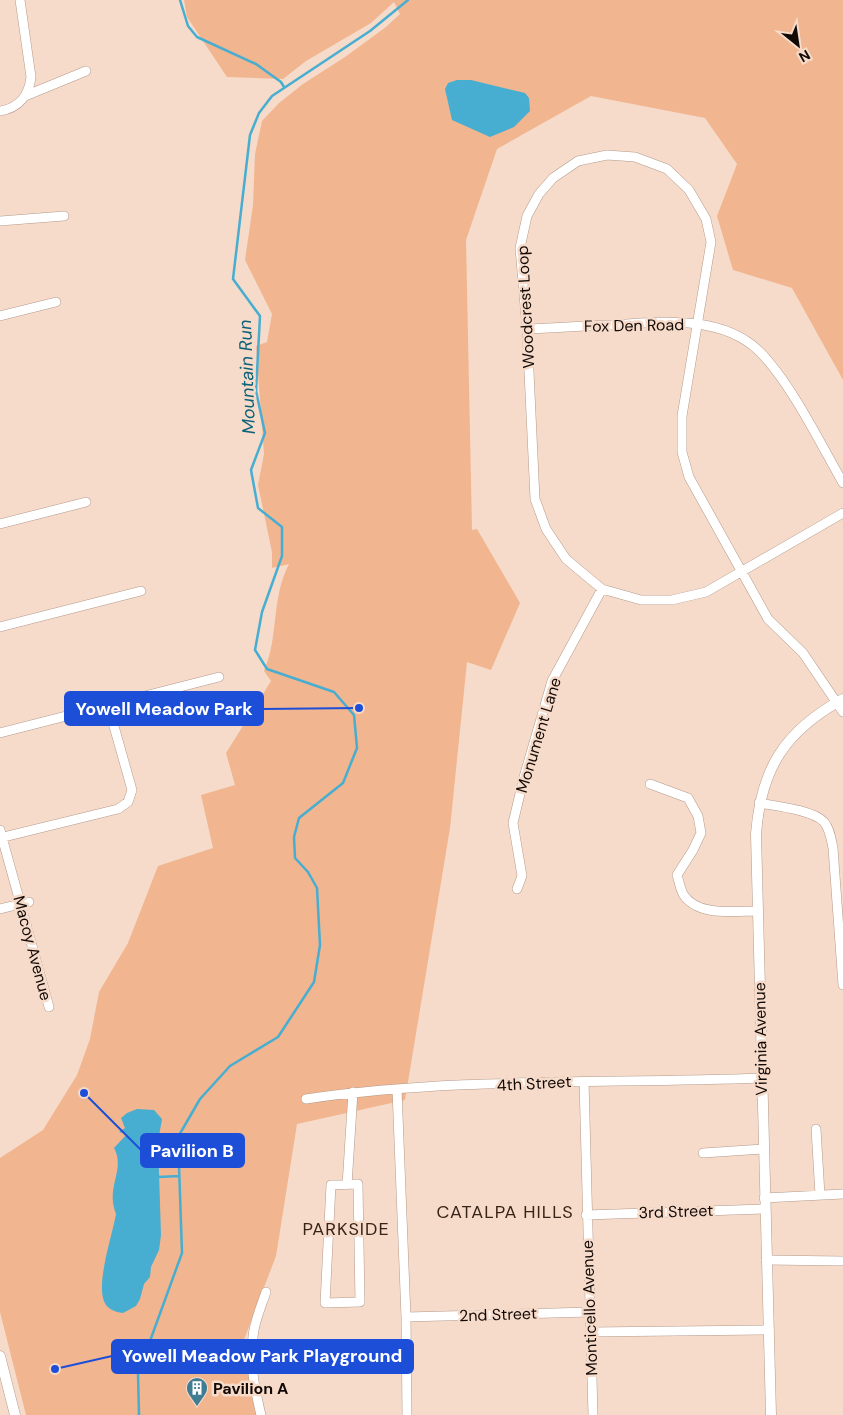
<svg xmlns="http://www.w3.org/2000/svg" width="843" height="1415" viewBox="0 0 843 1415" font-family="'DM Sans',sans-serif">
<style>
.green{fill:#f1b590}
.water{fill:#47aed1}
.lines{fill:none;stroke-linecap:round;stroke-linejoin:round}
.stream{stroke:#47aed1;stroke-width:2.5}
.minor-casing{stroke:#b49a8b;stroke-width:10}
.tertiary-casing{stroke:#b49a8b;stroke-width:11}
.minor{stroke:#fff;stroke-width:9}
.tertiary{stroke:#fff;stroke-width:10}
.labels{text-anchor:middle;stroke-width:5;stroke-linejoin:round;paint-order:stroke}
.street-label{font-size:16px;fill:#120905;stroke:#f6dbca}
.poi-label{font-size:16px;font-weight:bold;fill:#120905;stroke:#f6dbca;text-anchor:start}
.water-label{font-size:18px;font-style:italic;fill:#0c6078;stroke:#f6dbca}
.neighbourhood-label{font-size:18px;letter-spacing:1px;fill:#382417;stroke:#f6dbca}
.leader{fill:none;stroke:#1d4ed8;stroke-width:2}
.callout-dot{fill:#1d4ed8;stroke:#f6dbca;stroke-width:2}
.callout{fill:#1d4ed8;stroke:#1d4ed8;stroke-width:2}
.callout-label{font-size:18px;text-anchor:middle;font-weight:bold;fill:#fff}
</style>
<rect width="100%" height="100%" fill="#f6dbca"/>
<!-- green -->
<path class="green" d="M184 0H843V380L792 288 733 270 717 216 737 164 705 118 591 96 497 149 466 240 472 530 477 529 520 603 491 670 467 662 450 828 405 1100 297 1124 276 1256 242 1345 257 1415H26L0 1312V1158L43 1130 77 1075 90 1039 99 992 128 943 158 866 213 848 201 795 235 785 226 753 271 681 264 671C279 637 271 598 289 564L272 568V552L258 485 264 454 256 346 267 342 272 314 245 260 253 205 255 154 262 121 279 103 303 84 345 57 386 27 400 14 394 2 371 23 306 61 283 79 227 77 187 17Z"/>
<!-- water -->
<path class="water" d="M457 80H471L525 93 529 98 530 111 514 127 490 137 452 120 445 89 448 83Z
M137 1109 154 1110 162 1119 158 1142 161 1235 159 1250 151 1267 150 1277 144 1284 140 1299 136 1306 123 1313C114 1312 105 1308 103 1298 98 1277 112 1236 116 1214 105 1187 126 1170 114 1148L127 1134 119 1132 125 1128 121 1118 127 1113Z"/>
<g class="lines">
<!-- stream -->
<path class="stream" d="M180 0 188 26 197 37 256 64 281 82 284 87
M158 1177 179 1176
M139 1415 138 1374 182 1253 178 1137 200 1099 230 1066 278 1037 314 982 320 945 317 888 308 872 295 858 294 837 299 818 343 783 357 748 354 715 334 692 267 669 255 650 262 612 282 556V527L258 508 251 470 265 433 256 391 260 316 233 279 250 135 259 113 272 96 370 31 408 0"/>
<!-- minor casing -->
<g class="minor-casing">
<path id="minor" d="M25 96 86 71
M0 111C19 108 29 95 31 77L20 0
M0 221 64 216
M0 316 56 302
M527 329C554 328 582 326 610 325 659 322 721 314 759 351 791 383 820 443 843 483
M843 513 706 592 672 600H641L602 589 566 559 546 529 535 499 527 329 520 248 527 216 539 194 553 178 578 161 607 155 635 157 667 169 689 190 706 219 711 242 682 416V452L689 477 768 619 803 653 843 712
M0 524 86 502
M0 627 141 591
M0 733 219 677
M650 784 688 798 698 816 701 833 693 850 677 875C679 881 680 888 683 894 697 917 735 911 758 911
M759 803C775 806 813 810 824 822 830 829 831 839 833 848L843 985
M0 830 49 1007
M0 838 118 809 128 802 132 790 108 705
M517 889 522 876 513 823 524 777 552 681 602 589
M0 909 29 902
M584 1081 593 1415
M397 1090 406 1317 407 1415
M306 1099C457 1077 610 1084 761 1078
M816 1129 820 1195
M703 1153 763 1149
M358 1184 360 1302 325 1303 331 1185Z
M347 1185 353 1092
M764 1198 843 1194
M586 1215 765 1209
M766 1260 843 1261
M406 1317 590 1312
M590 1332 769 1330
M261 1415C255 1390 249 1362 253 1337 254 1322 261 1307 266 1292"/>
</g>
<!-- tertiary casing -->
<g class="tertiary-casing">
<path id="tertiary" d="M0 1356 15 1415
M771 1415 756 834C761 768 785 731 843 699"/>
</g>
<!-- minor -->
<use href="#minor" class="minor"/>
<!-- tertiary -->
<use href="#tertiary" class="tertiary"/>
</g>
<!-- icons -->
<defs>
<g id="building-pin" transform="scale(1.125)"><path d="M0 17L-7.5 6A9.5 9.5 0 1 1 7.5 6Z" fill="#407d93" stroke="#f6dbca"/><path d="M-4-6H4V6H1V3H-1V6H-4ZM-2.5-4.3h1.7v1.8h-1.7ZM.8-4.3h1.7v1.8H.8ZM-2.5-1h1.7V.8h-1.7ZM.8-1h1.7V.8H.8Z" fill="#fff"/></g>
</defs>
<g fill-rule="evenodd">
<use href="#building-pin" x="197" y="1388"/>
</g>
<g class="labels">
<!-- street labels -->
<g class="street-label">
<text transform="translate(525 307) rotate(-93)" y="6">Woodcrest Loop</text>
<text transform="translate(634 325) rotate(-1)" y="6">Fox Den Road</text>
<text transform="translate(538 735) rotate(-73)" y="6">Monument Lane</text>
<text transform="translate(33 948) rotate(75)" y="6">Macoy Avenue</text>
<text transform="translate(760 1039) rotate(-91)" y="6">Virginia Avenue</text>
<text transform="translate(534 1083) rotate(-3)" y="6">4th Street</text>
<text transform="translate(676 1211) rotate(-2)" y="6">3rd Street</text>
<text transform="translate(589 1308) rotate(-92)" y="6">Monticello Avenue</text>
<text transform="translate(498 1314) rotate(-2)" y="6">2nd Street</text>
</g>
<!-- poi labels -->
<g class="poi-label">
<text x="213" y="1394">Pavilion A</text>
</g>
<!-- water labels -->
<g class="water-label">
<text transform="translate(247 377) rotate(-92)" y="6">Mountain Run</text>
</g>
<!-- neighbourhood labels -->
<g class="neighbourhood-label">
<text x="505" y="1218">CATALPA HILLS</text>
<text x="346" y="1235">PARKSIDE</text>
</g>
</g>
<!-- callouts -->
<path class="leader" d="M359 708L263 709M84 1093L141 1150M55 1369L112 1356"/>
<g class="callout-dot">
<circle cx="359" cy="708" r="5"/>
<circle cx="84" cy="1093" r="5"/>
<circle cx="55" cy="1369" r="5"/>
</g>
<g class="callout">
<rect x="65" y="692" width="198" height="33" rx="5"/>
<rect x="141" y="1134" width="103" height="33" rx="5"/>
<rect x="112" y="1340" width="301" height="33" rx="5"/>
</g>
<g class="callout-label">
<text x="164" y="715">Yowell Meadow Park</text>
<text x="192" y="1157">Pavilion B</text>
<text x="262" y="1362">Yowell Meadow Park Playground</text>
</g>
<!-- north arrow -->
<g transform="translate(798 45) rotate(150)" stroke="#f6dbca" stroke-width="4" paint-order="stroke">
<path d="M0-4L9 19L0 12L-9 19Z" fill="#120905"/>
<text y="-8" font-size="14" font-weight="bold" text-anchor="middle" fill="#120905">N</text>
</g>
</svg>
